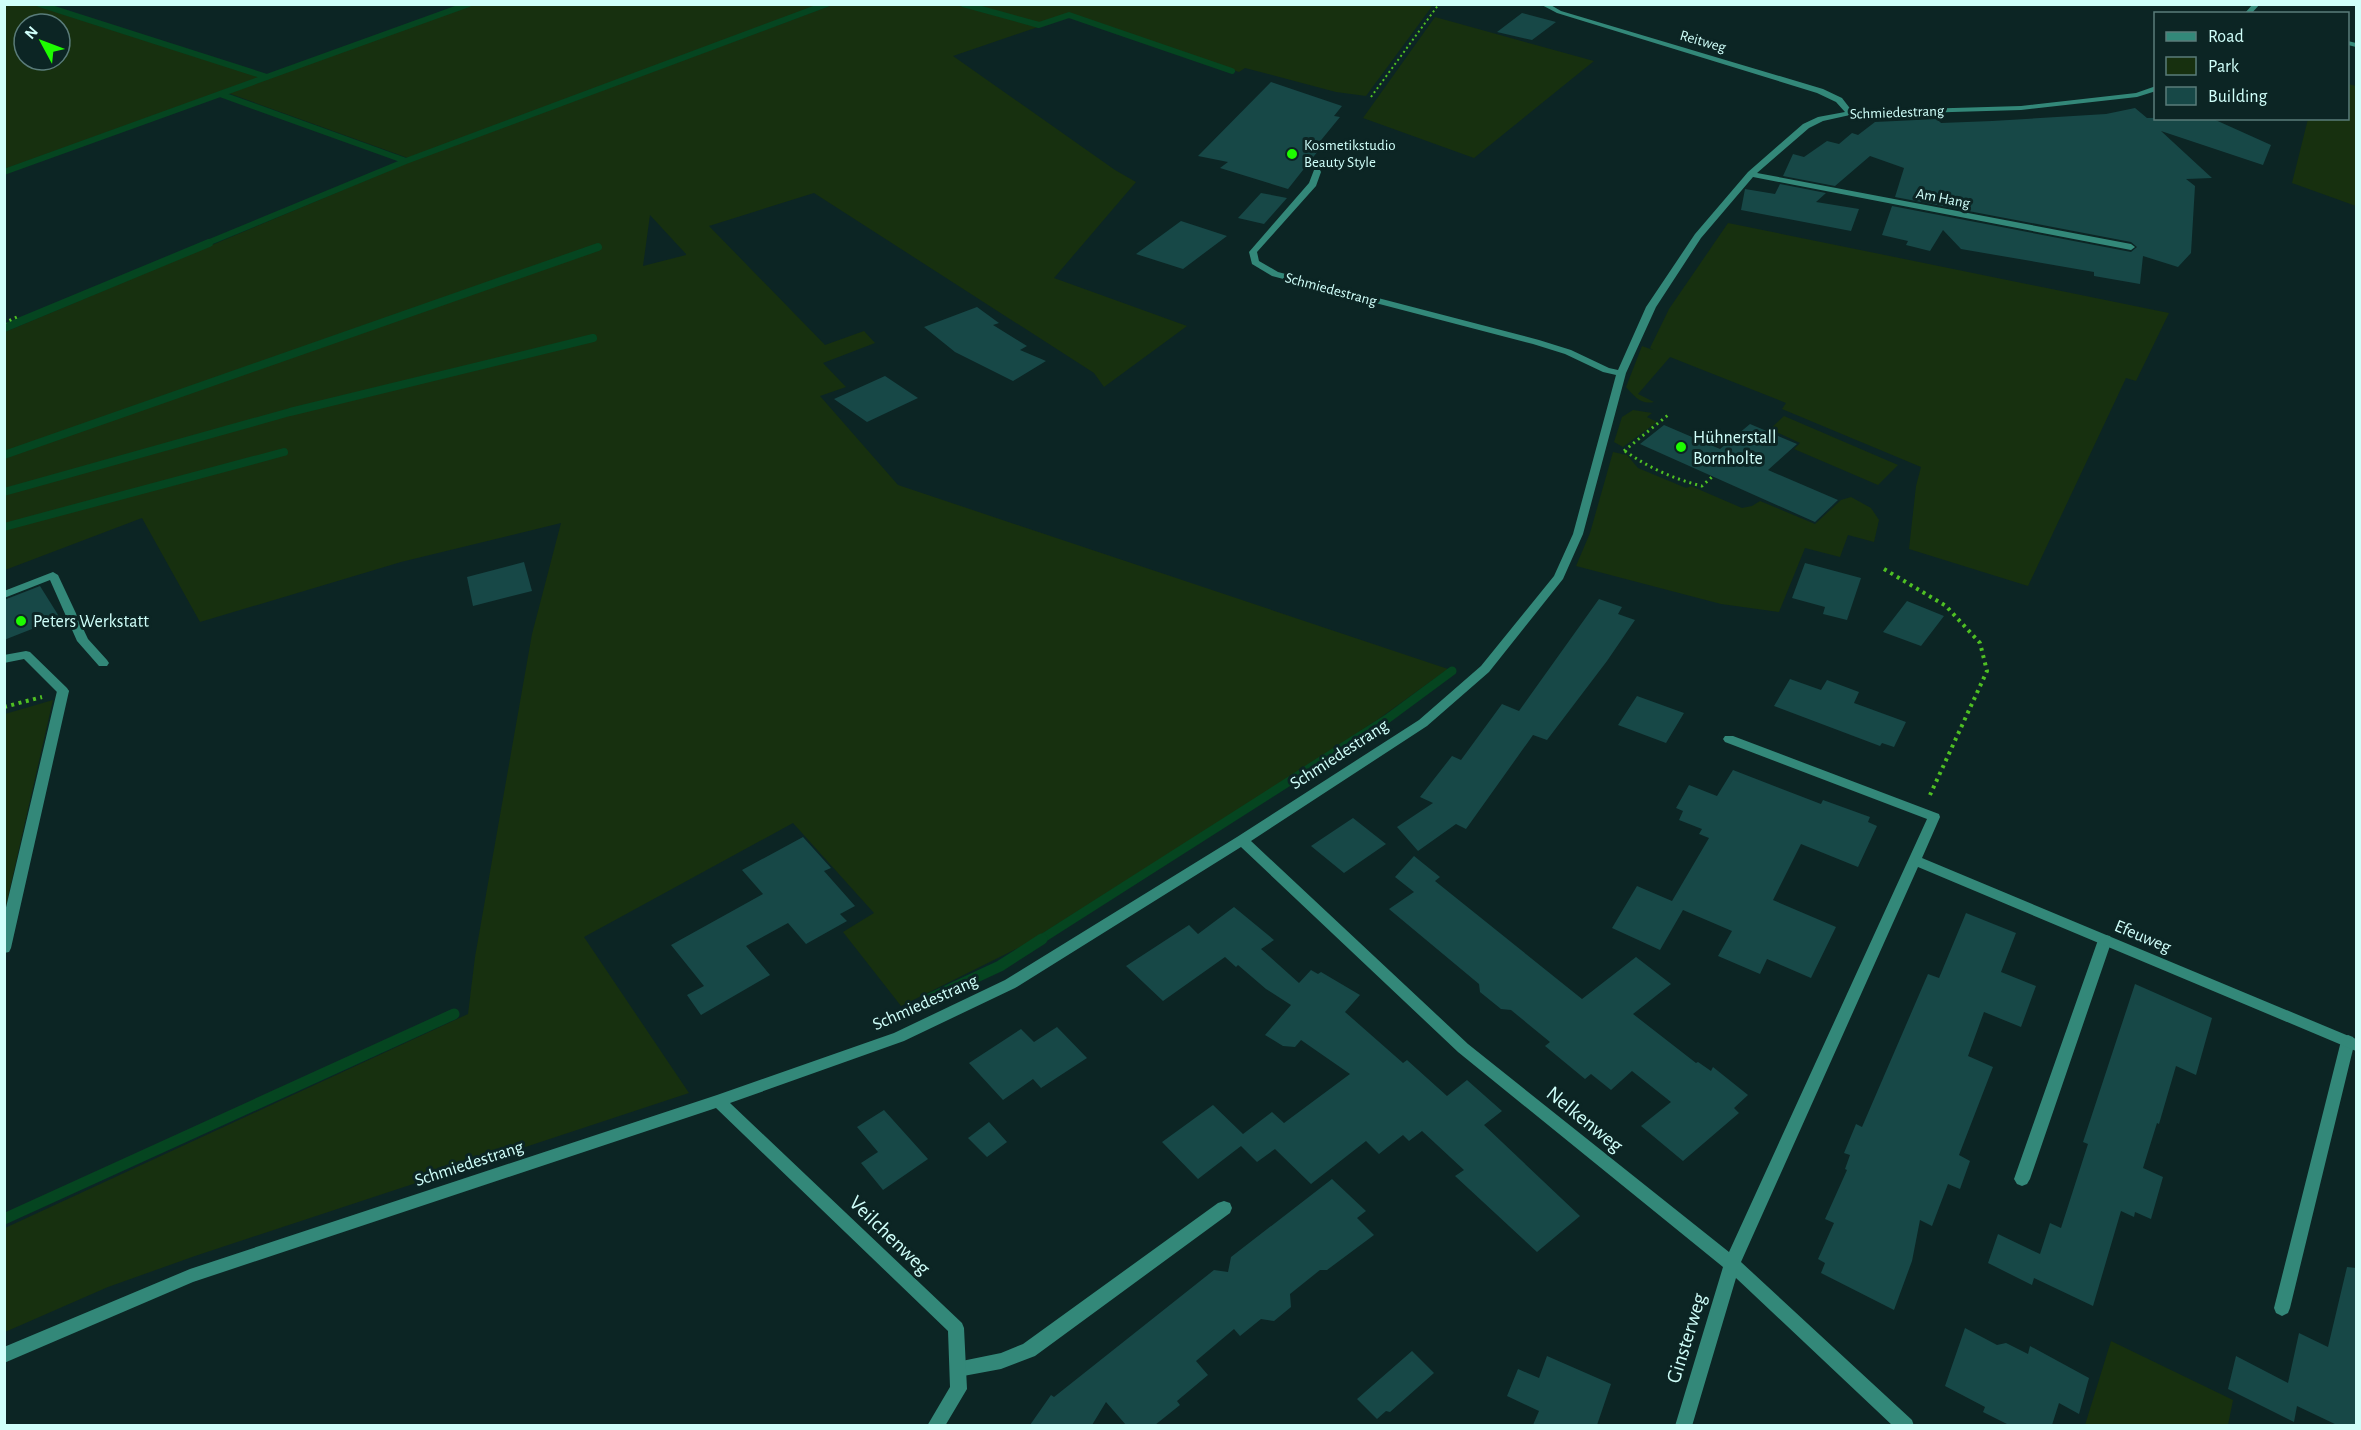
<svg xmlns="http://www.w3.org/2000/svg" width="2361" height="1430" viewBox="0 0 2361 1430" font-family="'Alegreya Sans',sans-serif">
<style>
.green{fill:#17300f;fill-rule:evenodd}
.lines{fill:none;stroke-linecap:round;stroke-linejoin:round}
.stream-far3{stroke:#054520;stroke-width:6}
.stream-far2{stroke:#054520;stroke-width:8}
.stream-far1{stroke:#054520;stroke-width:9}
.stream{stroke:#054520;stroke-width:11}
.building{fill:#174847}
.path-far2{stroke:#4fc023;stroke-width:2;stroke-dasharray:2 3;stroke-linecap:butt}
.path-far1{stroke:#4fc023;stroke-width:3;stroke-dasharray:2 4;stroke-linecap:butt}
.path{stroke:#4fc023;stroke-width:4;stroke-dasharray:3 4.5;stroke-linecap:butt}
.service{fill:#338879;fill-rule:evenodd}
.minor{fill:#338879;fill-rule:evenodd}
.poi-dot{fill:#1efb00;stroke:#0c2524;stroke-width:2}
.labels{text-anchor:middle;stroke-width:6;stroke-linejoin:round;paint-order:stroke}
.far-street-label{font-size:15px;fill:#d0fffa;stroke:#0c2524}
.far-poi-label{font-size:15px;fill:#d0fffa;stroke:#0c2524;text-anchor:start}
.poi-label{font-size:18px;fill:#d0fffa;stroke:#0c2524;text-anchor:start}
.street-label{font-size:18px;fill:#d0fffa;stroke:#0c2524}
.near-street-label{font-size:21px;fill:#d0fffa;stroke:#0c2524}
</style>
<rect width="100%" height="100%" fill="#0c2524"/>
<!-- green -->
<path class="green" d="M5 4 34 5 260 77 5 169ZM24 24H60V60H24Z
M473 4H821V5L408 158 228 93Z
M832 5H957L1038 27 953 56 1115 170 1136 182 1054 278 1187 326 1104 387 1094 373 814 193 709 226 825 345 864 331 875 343 823 363 846 387 820 396 898 485 1448 669 1380 718 1257 799 1024 945 901 1006 843 932 874 913 793 823 584 937 689 1093 195 1256 108 1287 5 1332V1228L468 1014 475 957 532 634 561 523 401 562 200 622 142 518 5 570V332L414 160ZM650 215 686 254V255L643 266Z
M969 5H1433L1366 96 1336 92 1245 68 1239 72 1071 14 1038 24Z
M1435 17 1594 61 1474 158 1363 118Z
M2348 84 2356 86V206L2292 183 2308 119 2348 118Z
M1728 223 2169 313 2136 381 2126 378 2028 586 1909 549 1916 486 1921 467 1782 409 1786 403 1670 357 1638 394 1654 402C1641 405 1634 396 1626 387L1642 346 1653 350 1650 348 1669 309Z
M1633 410 1652 413 1647 417 1657 422 1623 447 1614 442 1622 417Z
M1784 416 1898 465 1878 485 1794 449 1800 443 1770 429Z
M1613 452 1627 455 1638 468 1686 488 1691 486 1742 508 1752 506 1760 501 1815 524 1841 500 1851 497 1871 508 1879 520 1874 542 1848 535 1840 557 1805 548 1779 612 1721 604 1576 566 1590 533Z
M53 700 5 910V714Z
M2111 1341 2233 1400 2228 1425H2085Z"/>
<g class="lines">
<!-- stream-far3 -->
<path class="stream-far3" d="M39 4 267 77
M963 4 1039 25 1069 15 1232 71
M406 161 827 4
M4 172 469 4
M205 244 406 161 220 94"/>
<!-- stream-far2 -->
<path class="stream-far2" d="M4 328 209 243
M4 455 598 247
M4 492 290 412 593 338
M4 527 284 452"/>
<!-- stream-far1 -->
<path class="stream-far1" d="M1040 940 1387 719 1452 671"/>
<!-- stream -->
<path class="stream" d="M929 999 1000 966 1042 939
M4 1219 454 1014"/>
</g>
<!-- building -->
<path class="building" d="M1522 13 1556 22 1532 40 1497 32Z
M1271 82 1342 106 1334 116 1340 117 1313 150 1318 151 1288 189 1220 168 1228 162 1198 156Z
M2135 108 2147 118H2211L2271 145 2263 165 2161 131 2212 178 2186 179 2195 186 2191 253 2178 267 2143 256 2140 284 2094 276V272L1961 249 1943 230 1930 251 1906 245 1908 241 1882 235 1892 206 2131 252 2137 247 2131 242 1895 197 1904 168 1870 156 1835 186 1783 176 1793 154 1804 157 1827 141 1839 144 1852 133 1858 135 1875 122 1937 119 1941 123 1992 121 2106 114Z
M1780 184 1826 193 1816 202 1859 209 1851 231 1741 210 1745 189 1775 194Z
M1261 193 1287 198 1264 224 1238 218Z
M1181 221 1227 236 1183 269 1136 254Z
M977 307 999 323 993 325 1027 346 1020 350 1046 361 1013 381 955 352 924 327Z
M885 376 918 398 867 422 834 399Z
M1750 424 1797 444 1768 470 1838 500 1815 522 1640 444 1664 425 1720 449Z
M524 562 532 591 473 606 467 577Z
M1805 563 1861 578 1847 620 1823 614 1825 607 1792 598Z
M40 586 60 618 4 640V600Z
M1599 599 1622 607 1618 614 1635 620 1607 661 1547 740 1533 735 1466 829 1456 824 1418 851 1397 827 1433 803 1420 797 1452 756 1461 760 1502 704 1519 711Z
M1907 601 1944 616 1921 646 1883 632Z
M1790 679 1821 690 1827 680 1859 692 1854 703 1906 722 1894 747 1882 743 1880 746 1774 706Z
M1637 696 1684 713 1666 743 1618 725Z
M1733 770 1821 804 1823 800 1870 817 1868 822 1877 826 1858 867 1801 844 1773 900 1836 927 1811 978 1767 959 1760 974 1718 956 1732 931 1683 910 1660 950 1612 928 1637 886 1672 901 1709 838 1699 834 1702 829 1679 820 1683 811 1676 808 1689 785 1717 796Z
M1353 818 1386 844 1344 873 1311 846Z
M803 837 831 868 824 871 855 906 840 914 847 921 806 944 788 923 746 946 770 975 701 1015 687 995 704 986 671 945 763 894 742 870Z
M1414 856 1440 877 1435 881 1582 999 1636 957 1671 984 1633 1014 1696 1063 1698 1062 1711 1071 1713 1067 1748 1095 1734 1108 1739 1113 1683 1161 1641 1126 1671 1102 1632 1071 1611 1090 1591 1074 1585 1079 1545 1046 1550 1042 1511 1010 1501 1009 1480 992 1479 984 1389 909 1414 892 1395 877Z
M1234 907 1274 940 1261 949 1299 983 1311 970 1318 974 1321 972 1360 995 1345 1012 1403 1063 1407 1060 1447 1096 1467 1080 1502 1111 1484 1125 1580 1216 1537 1252 1455 1176 1464 1170 1422 1131 1409 1141 1403 1135 1379 1154 1366 1141 1311 1184 1275 1149 1257 1162 1241 1146 1198 1179 1162 1142 1213 1105 1243 1134 1272 1112 1284 1123 1350 1074 1301 1040 1295 1047 1283 1046 1265 1035 1291 1005 1266 989 1238 965 1236 967 1225 957 1163 1001 1126 966 1189 925 1198 934Z
M1966 913 2016 933 2001 972 2036 986 2021 1027 1984 1012 1968 1056 1993 1067 1959 1155 1970 1161 1960 1189 1948 1184 1932 1226 1920 1220 1912 1261 1894 1310 1821 1273 1825 1263 1818 1259 1834 1223 1825 1219 1847 1170 1845 1169 1850 1155 1844 1153 1856 1124 1862 1127 1928 974 1939 978Z
M2135 984 2212 1018 2196 1075 2176 1066 2159 1124 2157 1123 2143 1168 2163 1177 2151 1219 2135 1212 2134 1217 2121 1211 2093 1306 2034 1278 2032 1285 1988 1263 1998 1234 2040 1254 2050 1223 2061 1228 2088 1144 2083 1142Z
M1057 1027 1087 1058 1041 1088 1033 1079 1003 1100 969 1063 1021 1029 1034 1042Z
M884 1110 928 1159 883 1190 861 1163 878 1152 857 1127Z
M989 1122 1007 1142 987 1157 968 1138Z
M1332 1179 1366 1211 1357 1218 1374 1235 1327 1270H1320L1290 1294 1291 1307 1274 1321 1261 1319 1240 1336 1234 1329 1196 1361 1208 1375 1177 1401 1180 1405 1155 1425H1126L1106 1402 1092 1425H1030L1051 1395 1054 1397 1214 1270 1228 1272 1231 1257Z
M2347 1267 2356 1268V1425H2337L2297 1406 2294 1422 2228 1389 2236 1356 2288 1383 2299 1333 2328 1347Z
M1965 1328 1997 1345 2006 1343 2028 1354 2030 1346 2089 1378 2079 1414 2059 1403 2052 1425H2009L1983 1412 1985 1407 1945 1386Z
M1412 1351 1434 1373 1390 1412 1386 1411 1377 1419 1357 1399Z
M1547 1356 1611 1384 1597 1425H1533L1539 1411 1507 1396 1518 1369 1539 1378Z"/>
<g class="lines">
<!-- path-far2 -->
<path class="path-far2" d="M1371 97 1439 4"/>
<!-- path-far1 -->
<path class="path-far1" d="M4 323 17 317
M1624 451 1668 415
M1625 451C1649 468 1674 479 1702 486L1713 476"/>
<!-- path -->
<path class="path" d="M1884 569 1946 606 1980 643 1987 671 1930 795
M4 707 42 697"/>
<!-- service -->
<path class="service" d="M53 572 58 575 88 639 107 660 109 663 107 666H99L77 641 50 580 4 598V591Z
M26 651 30 652 67 688 69 691 67 694H59L24 659 4 663V655Z
M2105 935 2110 936 2112 940 2030 1179 2027 1184 2022 1186 2017 1184 2014 1179 2098 940 2100 936Z
M2348 1035 2353 1037 2355 1041 2290 1308 2288 1313 2282 1316 2276 1313 2274 1308 2341 1041 2343 1037Z
M1224 1201 1230 1203 1232 1208 1230 1213 1035 1356 1001 1369 958 1377 952 1375 950 1369 952 1363 1001 1353 1023 1344 1218 1203Z"/>
<!-- minor -->
<path class="minor" d="M1540 4H1549L1561 11 1823 89 1842 98 1852 111 2021 106 2136 93 2156 86V91L2137 97 2021 110 1850 115 1823 121 1809 128 1757 173 2131 244 2135 247 2131 250 1753 177 1701 238 1656 307 1626 373 1583 534 1563 579 1489 672 1427 726 1251 841 1468 1044 1729 1252 1927 819 1725 742 1723 739 1725 736H1733L1939 814 1940 817 1922 858 2356 1039V1051L1918 867 1741 1262 1912 1420 1914 1426H1893L1736 1278 1692 1426H1675L1723 1267 1458 1052 1241 847 1015 988 904 1041 730 1103 962 1323 964 1328 967 1389 945 1426H927L950 1387 948 1331 716 1108 193 1282 4 1363V1347L190 1269 717 1095 894 1033 1005 980 1237 837 1419 720 1481 666 1554 576 1573 534 1616 375 1603 372 1565 354 1533 344 1272 276 1252 264 1249 252 1309 183 1314 170H1320L1321 172 1316 186 1257 252 1259 261 1278 272 1539 340 1571 350 1609 368 1618 370 1646 307 1695 234 1748 172 1803 124 1818 117 1845 112 1836 102 1817 93 1557 13Z
M2253 4H2260L2251 14H2244Z
M2348 41 2356 43V47L2348 45Z
M63 687 69 691 11 948 9 952 4 953V916L57 691Z"/>
</g>
<!-- markers -->
<g class="poi-dot">
<circle cx="1292" cy="154" r="6"/>
<circle cx="1681" cy="447" r="6"/>
<circle cx="21" cy="621" r="6"/>
</g>
<g class="labels">
<!-- far-street labels -->
<g class="far-street-label">
<text transform="translate(1703 41) rotate(16)" y="5">Reitweg</text>
<text transform="translate(1897 112) rotate(-2)" y="5">Schmiedestrang</text>
<text transform="translate(1943 198) rotate(11)" y="5">Am Hang</text>
<text transform="translate(1331 289) rotate(15)" y="5">Schmiedestrang</text>
</g>
<!-- far-poi labels -->
<g class="far-poi-label">
<text x="1304" y="150">Kosmetikstudio<tspan x="1304" dy="17">Beauty Style</tspan></text>
</g>
<!-- poi labels -->
<g class="poi-label">
<text x="1693" y="443">Hühnerstall<tspan x="1693" dy="21">Bornholte</tspan></text>
<text x="33" y="627">Peters Werkstatt</text>
</g>
<!-- street labels -->
<g class="street-label">
<text transform="translate(1339 754) rotate(-33)" y="6">Schmiedestrang</text>
<text transform="translate(2143 936) rotate(23)" y="6">Efeuweg</text>
<text transform="translate(925 1002) rotate(-24)" y="6">Schmiedestrang</text>
<text transform="translate(469 1163) rotate(-18)" y="6">Schmiedestrang</text>
</g>
<!-- near-street labels -->
<g class="near-street-label">
<text transform="translate(1585 1119) rotate(39)" y="7">Nelkenweg</text>
<text transform="translate(890 1235) rotate(44)" y="7">Veilchenweg</text>
<text transform="translate(1686 1338) rotate(-73)" y="7">Ginsterweg</text>
</g>
</g>
<!-- border -->
<rect width="2361" height="1430" fill="none" stroke="#d0fffa" stroke-width="12"/>
<!-- legend -->
<rect x="2154" y="12" width="195" height="108" fill="#0c2524" stroke="#5a7c7a" stroke-width="1.5"/>
<rect x="2166" y="32" width="30" height="9" fill="#338879" stroke="#5a7c7a" stroke-width="1.5"/>
<text x="2208" y="42" font-size="18" fill="#d0fffa">Road</text>
<rect x="2166" y="57" width="30" height="18" fill="#17300f" stroke="#5a7c7a" stroke-width="1.5"/>
<text x="2208" y="72" font-size="18" fill="#d0fffa">Park</text>
<rect x="2166" y="87" width="30" height="18" fill="#174847" stroke="#5a7c7a" stroke-width="1.5"/>
<text x="2208" y="102" font-size="18" fill="#d0fffa">Building</text>
<!-- north arrow -->
<g transform="translate(42 42) rotate(311)"><circle r="28" fill="#0c2524" stroke="#5a7c7a" stroke-width="1.5"/>
<path d="M0-4.5L10 22L0 15L-10 22Z" fill="#1efb00"/>
<text y="-9" font-size="16" font-weight="bold" text-anchor="middle" fill="#d0fffa">N</text>
</g>
</svg>
